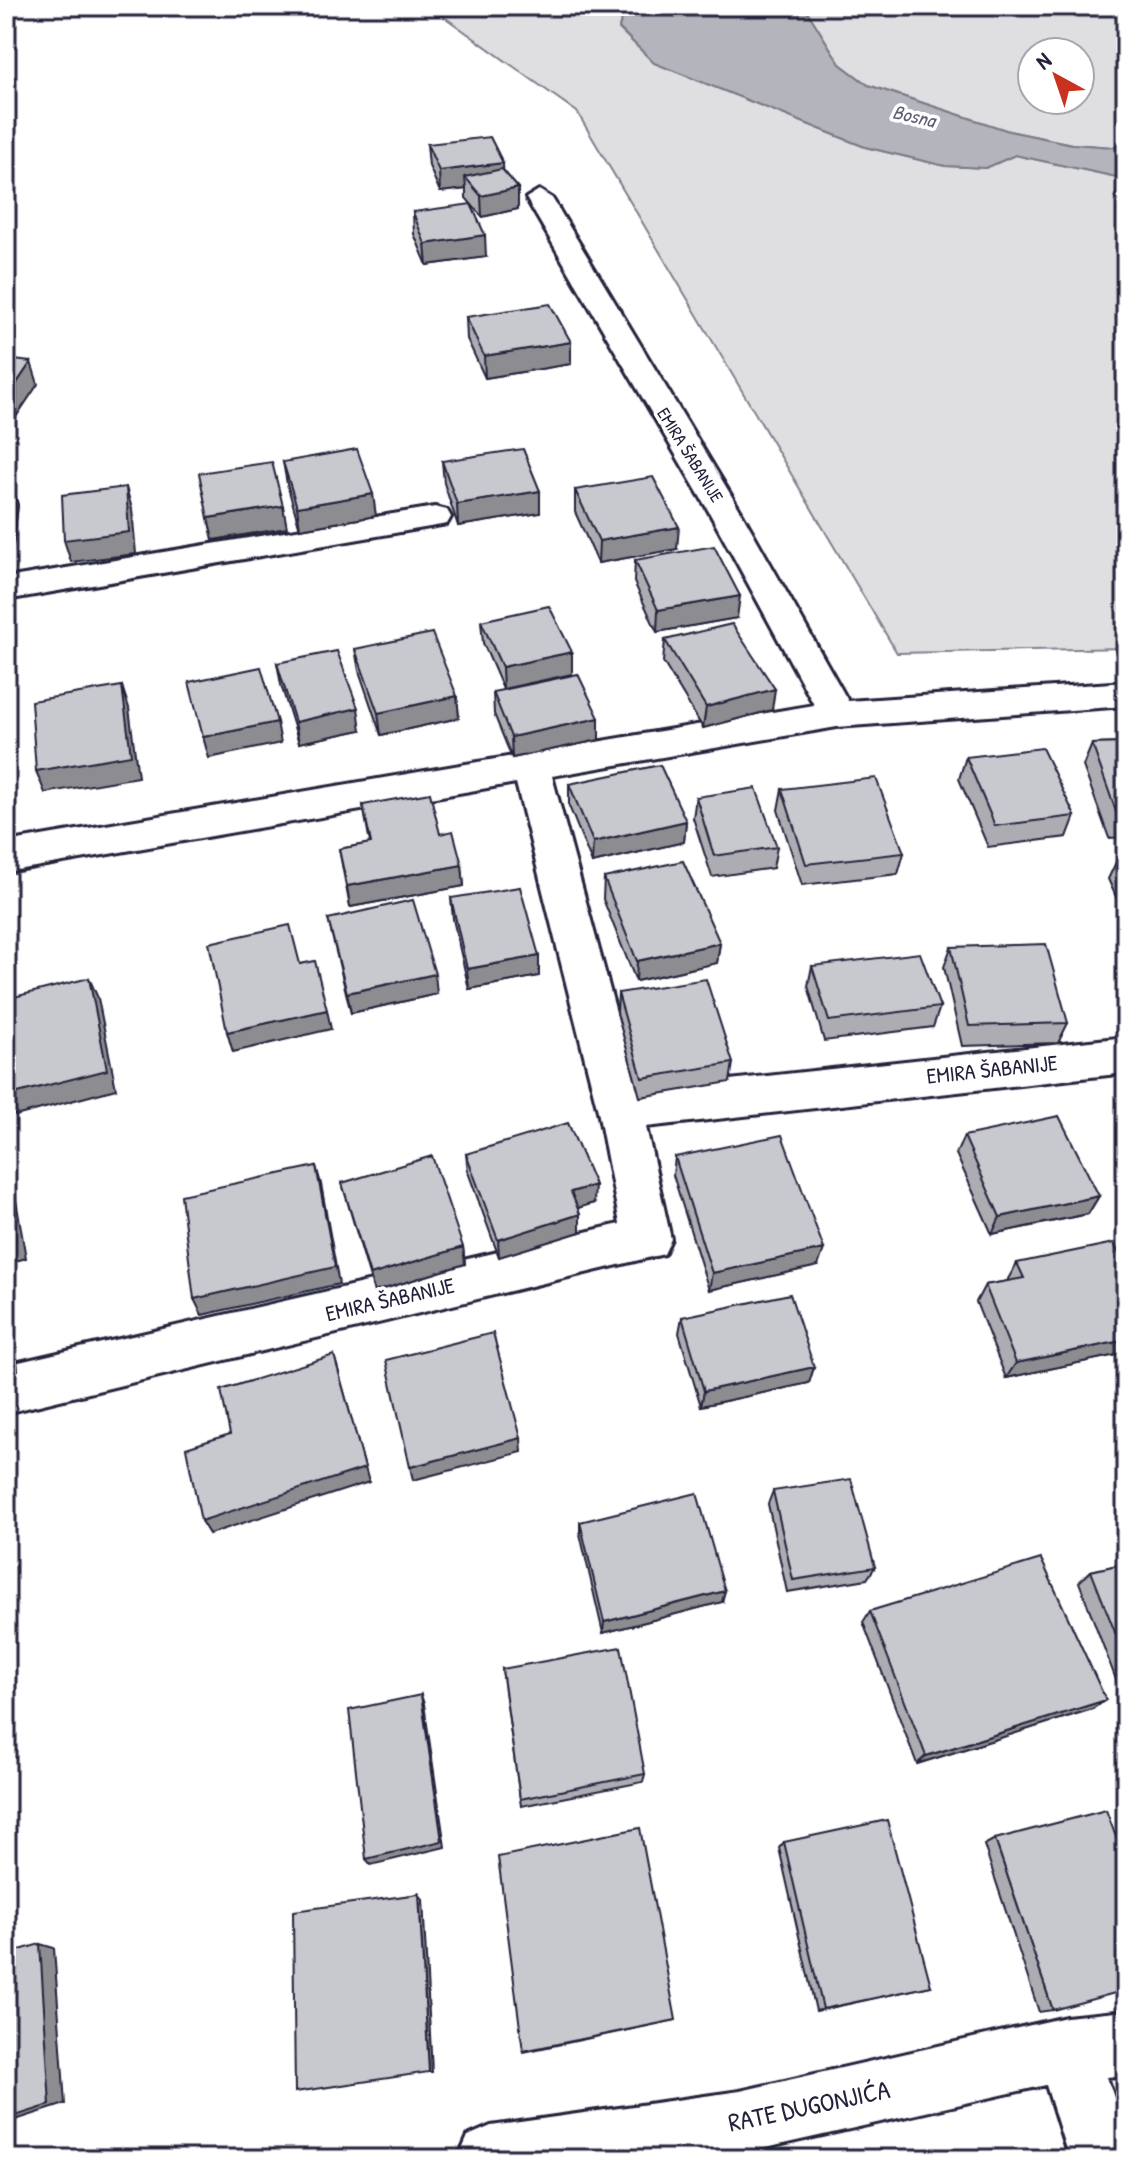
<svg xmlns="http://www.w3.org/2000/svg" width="1132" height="2165" viewBox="0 0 1132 2165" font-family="'Patrick Hand',sans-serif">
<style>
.green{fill:#dfdfe2;stroke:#80808e;stroke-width:2;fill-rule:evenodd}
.water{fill:#b4b4bc;stroke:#7a7a88;stroke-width:2}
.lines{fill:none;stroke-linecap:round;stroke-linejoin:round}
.minor-casing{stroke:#22223b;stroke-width:6}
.minor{fill:#fff;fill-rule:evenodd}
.wall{fill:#acacb2;stroke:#22223b;stroke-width:2}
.shaded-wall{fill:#8c8c91;stroke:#22223b;stroke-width:2}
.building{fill:#c8c8cf;stroke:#22223b;stroke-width:2}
.labels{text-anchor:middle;stroke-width:7;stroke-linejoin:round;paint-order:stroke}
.far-street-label{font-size:18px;fill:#22223b;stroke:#fff}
.far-water-label{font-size:20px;font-style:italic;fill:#5c5c6f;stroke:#fff}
.street-label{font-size:22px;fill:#22223b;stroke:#fff}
.near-street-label{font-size:26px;fill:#22223b;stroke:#fff}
</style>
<rect width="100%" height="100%" fill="#fff"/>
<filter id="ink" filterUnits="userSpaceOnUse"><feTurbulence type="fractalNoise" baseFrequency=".0125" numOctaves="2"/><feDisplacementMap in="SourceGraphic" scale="16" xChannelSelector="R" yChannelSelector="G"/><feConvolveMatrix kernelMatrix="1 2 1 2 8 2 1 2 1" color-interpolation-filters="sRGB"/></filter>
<g filter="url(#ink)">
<!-- green -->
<path class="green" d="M429 6H625L619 29 654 63 865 147 945 166 986 168 1015 155 1126 179V648L897 653 577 112Z
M804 6H1126V148L1072 144 1009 131 868 85 840 64ZM1032 52H1080V100H1032Z"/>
<!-- water -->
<path class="water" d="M625 6H804L840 64 868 85 1009 131 1072 144 1126 148V179L1015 155 986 168 945 166 865 147 654 63 619 28Z"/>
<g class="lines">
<!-- minor casing -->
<g class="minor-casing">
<path id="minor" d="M539 190 552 198 740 510 848 701 1126 682V706L837 727 552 776 637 1090 1126 1037V1073L646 1127 671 1239 664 1254 6 1413V1365L620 1224 598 1111 516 783 6 872V842L814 705 708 510 526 198Z
M435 507 447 510 451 517 447 524 6 600V578Z
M1126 2011V2075L1107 2077 1126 2133V2159H1069L1046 2085 716 2159H458L468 2136 491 2126 740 2091 1066 2017Z"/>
</g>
<!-- minor -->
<use href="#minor" class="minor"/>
</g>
<!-- wall -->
<path class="wall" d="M427 144 503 163V170L518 188V209L482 217 466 198V189L440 192 429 166Z
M413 212 486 257 427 265 414 234Z
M466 317 571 342V364L485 378 467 339Z
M442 461 540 491V513L458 526 444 483Z
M283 462 376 516 300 529 287 484Z
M11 483 18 505 12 554 6 555V484Z
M575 490 677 549 598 563 575 512Z
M635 560 737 618 657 632 634 582Z
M481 621 572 652V674L503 689 483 643Z
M665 640 772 710 703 728 663 662Z
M355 649 457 696 459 718 381 735 359 671Z
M277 663 361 730 299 743 281 685Z
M493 692 599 740 512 758 494 714Z
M1126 743V837L1109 838 1083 766 1092 744Z
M966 757 1075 816 1067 837 988 847 959 779Z
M569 784 686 821 684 842 592 863 569 806Z
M782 789 904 853 898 874 802 885 778 810Z
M696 797 777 847 773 868 712 877 693 818Z
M363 805 440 834 462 865 464 886 350 907 339 849 370 843Z
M1126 857V919L1108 879 1118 858Z
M604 878 720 943 717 963 636 981 603 899Z
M451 898 539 956V976L469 989 453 919Z
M328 919 437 994 351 1013Z
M951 947 1068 1023 1058 1043 962 1046 944 967Z
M812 966 940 1007 933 1027 824 1041 808 986Z
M618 993 733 1063 730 1082 640 1097 617 1013Z
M964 1136 1099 1196 1088 1214 992 1234 956 1154Z
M466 1154 594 1203 578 1208 580 1232 499 1257 468 1172Z
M675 1157 818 1266 709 1290 673 1175Z
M342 1183 463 1247 465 1264 374 1292Z
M1017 1263 1126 1269V1353L1006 1378 976 1302 985 1285 1008 1281V1279Z
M682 1317 814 1367 809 1383 701 1406 679 1333Z
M773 1491 875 1567 867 1579 787 1592 768 1504Z
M580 1522 722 1602 603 1633 580 1534Z
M1126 1563V1706L1079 1582 1091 1571Z
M870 1611 1092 1709 917 1764 863 1622Z
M502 1669 645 1774 643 1782 521 1806Z
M995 1839 1053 2010 1039 2012 984 1845Z
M784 1842 931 1986 816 2011 779 1848Z
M676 2020 524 2052 523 2051Z"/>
<!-- shaded-wall -->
<path class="shaded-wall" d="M503 163 504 184 465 177 466 189 440 192 439 171Z
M518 188V209L482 217 481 196Z
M485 235 486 257 427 265 425 244Z
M571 342V364L485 378 484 356Z
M31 362 38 384 6 432V399Z
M11 483 18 505 12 554 6 537V517Z
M126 487 132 509 136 554 71 562 64 540Z
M540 491V513L458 526 457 504Z
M373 494 376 516 300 529 297 507Z
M283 506 287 528 213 540 208 518Z
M679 527 677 549 598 563 599 541Z
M740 596 737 618 657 632 658 610Z
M572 652V674L503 689 502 667Z
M122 686 129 708 138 777 45 793 36 771Z
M775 689 772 710 703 728 706 707Z
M457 696 459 718 381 735 378 713Z
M358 708 361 730 299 743 295 722Z
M599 718V740L512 758 511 737Z
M277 722 281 743 209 758 203 737Z
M686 821 684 842 592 863 593 842Z
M462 865 464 886 350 907 347 886Z
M720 943 717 963 636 981 637 961Z
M539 956V976L469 989 467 969Z
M435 974 437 994 351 1013 347 993Z
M89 978 98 998 116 1089 15 1116 6 1101V1096Z
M327 1010 331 1029 233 1052 227 1032Z
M6 1152 8 1154 26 1258 6 1264Z
M316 1166 321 1184 339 1284 202 1315 194 1299Z
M595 1185 594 1203 571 1210V1192Z
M1099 1196 1088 1214 992 1234 1000 1217Z
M580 1214V1232L499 1257 498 1240Z
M463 1247 465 1264 374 1292 370 1275Z
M824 1249 818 1266 709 1290 712 1273Z
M6 1278 9 1282 18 1370 6 1373Z
M1126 1340V1353L1006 1378 1016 1363Z
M334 1355 369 1482 209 1534 201 1521Z
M814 1367 809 1383 701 1406 704 1391Z
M521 1438 522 1452 413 1480 410 1467Z
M725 1591 722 1602 603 1633 604 1622Z
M421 1695 424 1704 445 1847 371 1865 366 1859Z
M1106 1700 1092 1709 917 1764 926 1756Z
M419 1894 423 1899 432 2072H429Z
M40 1944 54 1948 65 2104 6 2123Z"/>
<!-- building -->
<path class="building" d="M490 137 503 163 439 171 427 144Z
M502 169 518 188 481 196 465 177Z
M471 204 485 235 425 244 413 212Z
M550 304 571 342 484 356 466 317Z
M6 359 31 362 6 399Z
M357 449 373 494 297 507 283 462Z
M523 449 540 491 457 504 442 461Z
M272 462 283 506 208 518 199 473Z
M653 477 679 527 599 541 575 490Z
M11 483 6 517V484Z
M126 487 129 532 64 540 62 495Z
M714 546 740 596 658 610 635 560Z
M549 606 572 652 502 667 481 621Z
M732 624 775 689 706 707 665 640Z
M432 633 457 696 378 713 355 649Z
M337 651 358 708 295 722 277 663Z
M261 667 277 722 203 737 189 682Z
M578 674 599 718 511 737 493 692Z
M122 686 131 755 36 771 31 701Z
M1126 743V817H1118L1092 744Z
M1042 748 1075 816 995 826 966 757Z
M660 765 686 821 593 842 569 784Z
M876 778 904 853 806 864 782 789Z
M756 788 777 847 714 856 696 797Z
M430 793 440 834 453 831 462 865 347 886 339 849 371 843 363 805Z
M1126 857V876L1118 858Z
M683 861 720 943 637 961 604 878Z
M520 887 539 956 467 969 451 898Z
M413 900 435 974 347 993 328 919Z
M290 925 300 964 315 961 327 1010 227 1032 209 943Z
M1046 944 1068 1023 969 1026 951 947Z
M920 953 940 1007 829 1021 812 966Z
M89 978 107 1070 6 1096V999Z
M706 979 733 1063 642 1078 618 993Z
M1059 1116 1099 1196 1000 1217 964 1136Z
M568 1123 595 1185 571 1192 580 1214 498 1240 466 1154Z
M782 1135 824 1249 712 1273 675 1157Z
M432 1156 463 1247 370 1275 342 1183Z
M316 1166 335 1267 194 1299 181 1195Z
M6 1191 14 1241 6 1244Z
M1114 1243 1126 1269V1340L1016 1363 985 1285 1024 1278 1017 1263Z
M790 1294 814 1367 704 1391 682 1317Z
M493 1333 521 1438 410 1467 386 1360Z
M334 1355 365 1468 201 1521 186 1448 230 1434 221 1390Z
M851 1479 875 1567 793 1580 773 1491Z
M697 1493 725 1591 604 1622 580 1522Z
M1041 1559 1106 1700 926 1756 870 1611Z
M1126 1563V1660L1091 1571Z
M621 1647 645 1774 520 1799 502 1669Z
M421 1695 442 1841 366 1859 349 1710Z
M1106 1810 1126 1864V1990L1053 2010 995 1839Z
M887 1820 931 1986 823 2009 784 1842Z
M640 1828 676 2020 523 2051 498 1857Z
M419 1894 429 2072 295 2092 293 1911Z
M40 1944 50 2105 6 2119V1954Z"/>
</g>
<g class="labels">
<!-- far-street labels -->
<g class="far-street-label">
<text transform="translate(690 455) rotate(58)" y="6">EMIRA ŠABANIJE</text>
</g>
<!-- far-water labels -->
<g class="far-water-label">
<text transform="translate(914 116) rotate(13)" y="7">Bosna</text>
</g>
<!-- street labels -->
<g class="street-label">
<text transform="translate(992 1069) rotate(-6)" y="8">EMIRA ŠABANIJE</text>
<text transform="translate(390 1299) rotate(-13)" y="8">EMIRA ŠABANIJE</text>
</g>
<!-- near-street labels -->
<g class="near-street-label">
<text transform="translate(809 2106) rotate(-12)" y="9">RATE DUGONJIĆA</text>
</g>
</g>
<!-- margin -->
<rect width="1132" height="2165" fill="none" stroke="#fff" stroke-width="32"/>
<rect x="16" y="16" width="1100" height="2133" fill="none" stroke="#22223b" stroke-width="3" filter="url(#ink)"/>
<!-- north arrow -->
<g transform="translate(1056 76) rotate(320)"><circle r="38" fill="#ffffff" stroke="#a7a7b1" stroke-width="2"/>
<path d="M0-6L14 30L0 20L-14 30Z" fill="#c8321e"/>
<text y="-12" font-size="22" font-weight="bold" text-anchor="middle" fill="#22223b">N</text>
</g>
</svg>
